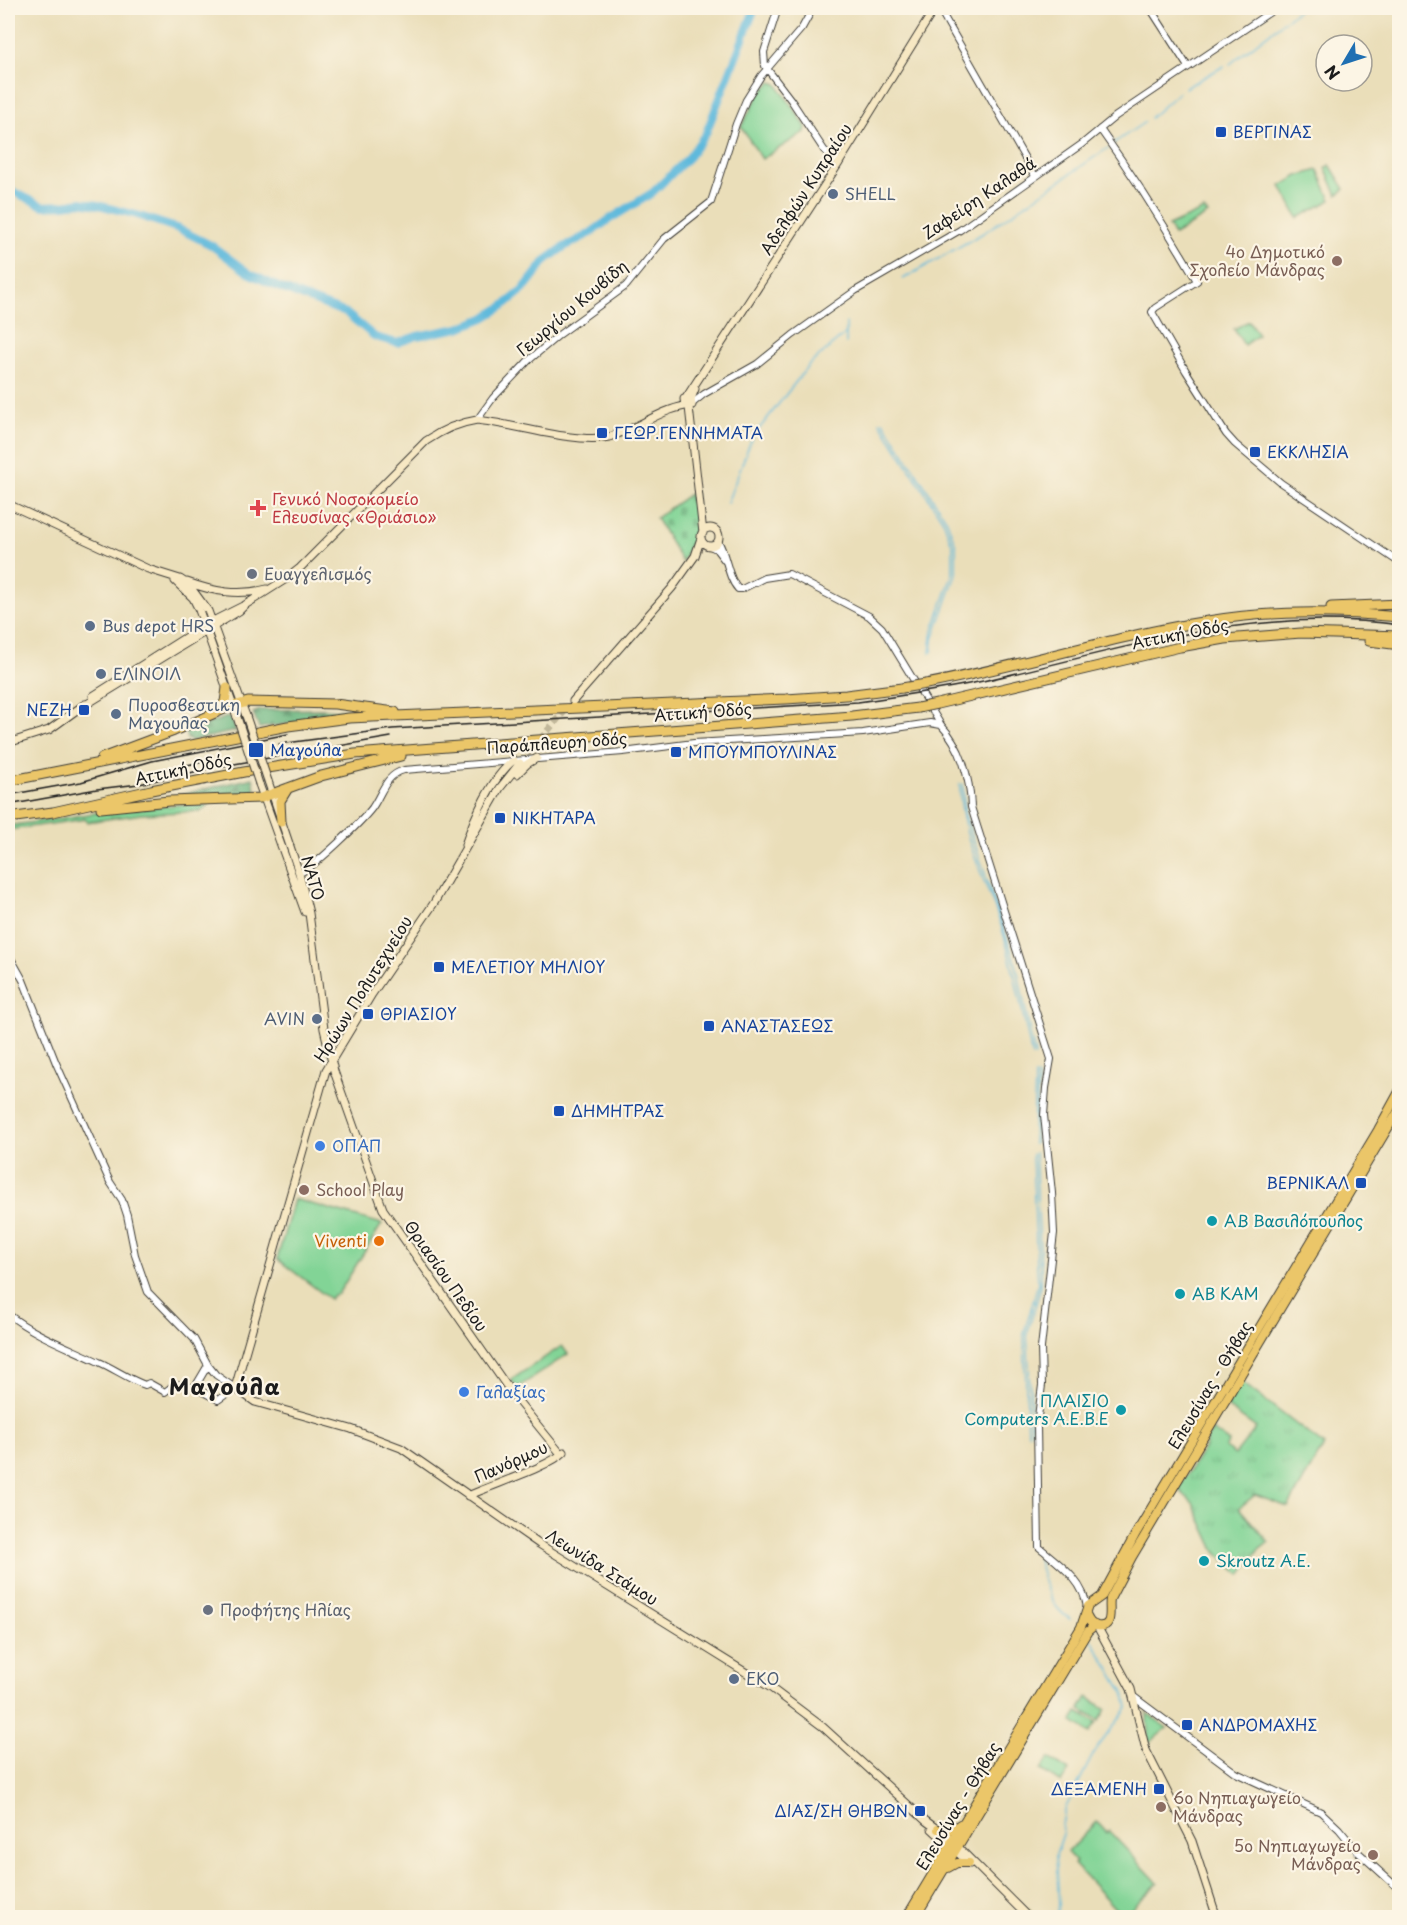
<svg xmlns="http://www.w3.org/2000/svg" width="1407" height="1925" viewBox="0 0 1407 1925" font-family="'Playpen Sans',sans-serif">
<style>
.grass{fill:url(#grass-tufts);stroke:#4f7859;stroke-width:1.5}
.forest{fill:url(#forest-firs);stroke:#42694e;stroke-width:1.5}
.cemetery{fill:url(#cemetery-stones);stroke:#4f7859;stroke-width:1.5}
.green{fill:#82d496;stroke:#4f7859;stroke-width:1.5}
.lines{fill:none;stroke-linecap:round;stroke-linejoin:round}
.stream{stroke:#5eb9dc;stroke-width:1.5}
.river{stroke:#5eb9dc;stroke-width:8}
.secondary-tunnel{stroke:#c1b79a;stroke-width:7;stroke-dasharray:7 3.5;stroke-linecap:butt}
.tertiary-casing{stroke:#3b3934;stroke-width:8}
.secondary-casing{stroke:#3b3934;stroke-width:9}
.primary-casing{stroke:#3b3934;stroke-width:10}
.motorway-casing{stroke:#3b3934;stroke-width:11}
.tertiary{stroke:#fff;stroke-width:6}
.secondary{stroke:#f7e8c3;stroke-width:7}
.primary{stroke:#ebc669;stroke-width:8}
.motorway{stroke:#ebc669;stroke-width:9}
.rail{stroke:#1c1c1c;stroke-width:1.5}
.secondary-bridge-casing{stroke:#3b3934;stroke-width:9;stroke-linecap:butt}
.motorway-bridge-casing{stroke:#3b3934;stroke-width:11;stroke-linecap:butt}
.secondary-bridge{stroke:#f7e8c3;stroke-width:7}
.motorway-bridge{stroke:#ebc669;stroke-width:9}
.transit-dot{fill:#1a4fb4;stroke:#fcf5e5;stroke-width:2}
.service-dot{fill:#5c6f8a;stroke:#fcf5e5;stroke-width:2}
.education-dot{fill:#8d6e63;stroke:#fcf5e5;stroke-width:2}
.health-dot{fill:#e0444e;stroke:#fcf5e5;stroke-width:2}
.worship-dot{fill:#6b7280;stroke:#fcf5e5;stroke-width:2}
.shop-dot{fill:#3f7fe0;stroke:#fcf5e5;stroke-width:2}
.culture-dot{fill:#0f9aa8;stroke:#fcf5e5;stroke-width:2}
.food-dot{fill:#e8710a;stroke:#fcf5e5;stroke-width:2}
.labels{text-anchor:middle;stroke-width:4.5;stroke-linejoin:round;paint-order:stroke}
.transit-label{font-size:16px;fill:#164399;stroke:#fcf5e5;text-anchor:start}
.street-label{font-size:16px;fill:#1c1c1c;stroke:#fcf5e5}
.service-label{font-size:16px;fill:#4e5e75;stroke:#fcf5e5;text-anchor:start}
.education-label{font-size:16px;fill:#785e54;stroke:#fcf5e5;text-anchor:end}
.health-label{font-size:16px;fill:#be3a42;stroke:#fcf5e5;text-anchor:start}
.worship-label{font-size:16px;fill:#5b616d;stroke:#fcf5e5;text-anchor:start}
.shop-label{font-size:16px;fill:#366cbe;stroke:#fcf5e5;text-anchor:start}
.culture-label{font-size:16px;fill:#0d838f;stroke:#fcf5e5;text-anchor:start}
.food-label{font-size:16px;fill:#c56008;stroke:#fcf5e5;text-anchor:end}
.district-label{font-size:22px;font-weight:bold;letter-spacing:1.5px;fill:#1c1c1c;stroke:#fcf5e5}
</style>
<defs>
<pattern id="grass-tufts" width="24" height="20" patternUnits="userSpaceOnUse" patternTransform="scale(1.5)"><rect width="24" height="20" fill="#82d496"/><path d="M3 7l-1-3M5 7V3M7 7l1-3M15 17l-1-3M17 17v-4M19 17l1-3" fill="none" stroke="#70b581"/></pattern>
<pattern id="forest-firs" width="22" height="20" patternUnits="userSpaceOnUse" patternTransform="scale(1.5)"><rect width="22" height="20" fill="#69b67f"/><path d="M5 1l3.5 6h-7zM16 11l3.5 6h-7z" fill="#569367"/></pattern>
<pattern id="cemetery-stones" width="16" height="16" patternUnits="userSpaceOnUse" patternTransform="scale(1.5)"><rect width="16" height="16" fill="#82d496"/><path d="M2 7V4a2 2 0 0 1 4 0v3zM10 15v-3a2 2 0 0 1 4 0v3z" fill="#70b581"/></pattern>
</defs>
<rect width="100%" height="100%" fill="#fcf5e5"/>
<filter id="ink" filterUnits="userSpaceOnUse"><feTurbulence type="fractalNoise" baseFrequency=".0167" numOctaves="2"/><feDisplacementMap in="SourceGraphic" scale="12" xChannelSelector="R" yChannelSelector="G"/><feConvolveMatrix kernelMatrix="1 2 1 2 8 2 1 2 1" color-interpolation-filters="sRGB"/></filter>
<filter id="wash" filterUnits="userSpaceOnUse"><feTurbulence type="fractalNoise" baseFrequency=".008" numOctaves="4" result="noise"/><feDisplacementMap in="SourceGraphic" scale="24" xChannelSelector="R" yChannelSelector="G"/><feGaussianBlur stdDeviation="1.35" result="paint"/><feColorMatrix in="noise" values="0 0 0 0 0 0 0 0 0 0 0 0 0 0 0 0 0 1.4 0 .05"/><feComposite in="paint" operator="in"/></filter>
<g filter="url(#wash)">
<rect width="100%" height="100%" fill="#eadeb9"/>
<!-- grass -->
<path class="grass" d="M177 805H209L201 811 142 814 87 822 86 819 8 830V826L110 811Z
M1239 1380 1324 1446 1288 1507 1255 1495 1239 1508 1269 1542 1259 1550 1241 1575 1216 1552 1193 1503 1178 1489 1205 1447 1207 1439 1212 1430 1229 1442 1225 1448 1235 1455 1256 1428 1227 1407Z"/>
<!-- forest -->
<path class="forest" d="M320 709 358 711V714L259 728 253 713 260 710Z
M227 717 232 720 236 731 191 741 187 739 185 732Z
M253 778 256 794 233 796 221 794 170 797Z"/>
<!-- cemetery -->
<path class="cemetery" d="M694 491 697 532 682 562 656 518Z"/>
<!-- green -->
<path class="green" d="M771 82 777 84 806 127 805 132 762 159 741 127 759 94Z
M1330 165 1345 189 1337 195 1325 168Z
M1318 170 1331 200 1298 218 1281 186 1298 176Z
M1204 210 1208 214 1174 235 1168 226Z
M1249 321 1258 335 1244 345 1234 329Z
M294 1199 382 1224 338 1294 333 1295 330 1299 277 1259Z
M562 1346 568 1354 517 1388 511 1380Z
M1087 1697 1106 1709 1099 1721 1080 1709Z
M1078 1712 1097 1723 1090 1733 1072 1721Z
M1147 1713 1167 1728 1148 1744Z
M1049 1758 1069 1771 1061 1783 1041 1770Z
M1097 1822 1107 1833 1109 1831 1158 1883 1123 1917 1074 1864 1076 1862 1067 1852Z"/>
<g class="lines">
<!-- stream -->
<path class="stream" d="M1230 64 1301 8
M1185 88 1224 66
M1150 118 1179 92
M1114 143 1145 122
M903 279 985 232 1108 148
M846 343V323
M883 421 947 521 956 546V574L933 639 932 652
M880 422 944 522 953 547V573L933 631 930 653
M727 503 752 438 809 365 846 333
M960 784C959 833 986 880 1001 925 1014 968 1023 1012 1032 1056
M963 784 964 813 1016 965 1035 1056
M1033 1144 1035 1076
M1035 1144 1038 1076
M1032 1432 1027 1334 1039 1292 1041 1274 1035 1153
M1028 1433 1024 1334 1038 1284 1032 1154
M1038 1559C1044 1583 1049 1606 1070 1619
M1055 1918 1059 1905 1056 1855 1063 1834 1062 1824 1066 1807 1095 1751 1128 1707 1125 1695 1092 1640"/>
<!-- river -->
<path class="river" d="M8 189 43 206 64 205 81 202 98 205 137 215 179 229 211 245 250 274 283 289 346 313 375 337 397 343 417 336 459 328 484 318 502 307 523 290 546 260 564 247 589 234 610 219 652 193 689 157 706 133 755 8"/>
</g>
</g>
<g filter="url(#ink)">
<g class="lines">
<!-- secondary-tunnel -->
<path class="secondary-tunnel" d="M520 763 568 707"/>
<!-- tertiary casing -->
<g class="tertiary-casing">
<path id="tertiary" d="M778 8 764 52 765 66 791 100 824 150 839 163
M939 8 1035 176
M1150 8 1188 67
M1100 129C1135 178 1167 229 1197 281L1155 308 1152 312 1186 371 1226 434 1235 444 1281 483 1400 563
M693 403 704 394 757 364 793 335 855 291 960 230 1082 144 1116 116 1276 8
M477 420 493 398 528 361 560 334 626 286 664 239 711 202 736 124 746 100 761 76 802 28 813 8
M718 541C727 555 727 577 738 589H742L764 578 789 574 869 616 882 628 941 725C961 746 970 778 971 807L1051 1059 1046 1088 1044 1115 1052 1193 1054 1233 1041 1348 1042 1385 1037 1425 1039 1547C1058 1563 1085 1581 1087 1609
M710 546 716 549 726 562
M299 873C312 870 362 821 372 808 382 794 385 775 404 770L623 752 694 743 863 733 930 723 941 725
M8 953 23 980 56 1063 110 1182 122 1200 127 1215 135 1255 148 1292 194 1339 208 1365 216 1375 235 1388 218 1400C203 1392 192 1385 175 1384L165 1392 149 1383 145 1385C128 1379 115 1369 99 1362 68 1347 34 1335 8 1314
M195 1387 208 1365
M1134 1697 1236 1773 1321 1812 1339 1829 1358 1852 1400 1890"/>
</g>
<!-- secondary casing -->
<g class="secondary-casing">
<path id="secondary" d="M686 398 839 163 935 8
M691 399H684L685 406 692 405 691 399 695 389
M689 407 703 533
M8 504 148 569 180 579 189 585 208 611 246 716
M701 537a9 9 0 1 1 18 0a9 9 0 1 1-18 0Z
M175 581 193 598 199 610 237 717
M187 582C214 592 239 596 267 589
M93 696 205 625 243 606
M573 701 672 588 695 556 701 538
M82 707 239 611 245 605 286 579 300 568 426 441C442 430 457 423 477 420 514 424 574 444 609 437 635 430 660 410 685 406
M8 743 49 730 85 704
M520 763 500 788 434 903 372 994 326 1070 235 1388 255 1402 351 1429 401 1448 539 1544 771 1688 823 1727 926 1821 948 1837 1029 1918
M517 774 527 764 537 758
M268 781 299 873 309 913 324 1029 334 1071 383 1209 513 1395 561 1454
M259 784 305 912
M465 845C474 818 491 778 514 760
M468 1496C491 1485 549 1467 564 1452
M1097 1626 1131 1689 1146 1750 1192 1841 1217 1918
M932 1829 970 1864"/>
</g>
<!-- primary casing -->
<g class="primary-casing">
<path id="primary" d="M1086 1615C1089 1621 1091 1625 1097 1626 1115 1629 1108 1608 1110 1599L1132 1557 1400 1108
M938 1829 950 1831 960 1824
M948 1868 957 1863H969
M906 1918 1081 1627 1088 1606 1102 1596 1135 1535 1378 1130 1400 1090
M915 1918 1088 1631 1095 1625"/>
</g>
<!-- motorway casing -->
<g class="motorway-casing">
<path id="motorway" d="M1331 607 1400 604
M1369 641 1400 645
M926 684C1021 666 1113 636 1208 621 1271 610 1335 611 1400 617
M937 704 1180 647 1225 639 1301 633 1400 636
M219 710 225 702 227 688
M102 758 174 731 229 707 248 702 335 704 395 712
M8 781 288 726 349 718 786 699 846 695 902 688
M101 808 169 801 261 798 321 776 401 756
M8 818 53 812 151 790 244 772 355 754 852 716 918 708
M281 822 280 801 288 788"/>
</g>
<!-- tertiary -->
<use href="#tertiary" class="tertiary"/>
<!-- secondary -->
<use href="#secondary" class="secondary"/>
<!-- primary -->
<use href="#primary" class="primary"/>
<!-- motorway -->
<use href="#motorway" class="motorway"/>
<!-- rail -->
<path class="rail" d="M279 744 392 729 858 702C900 696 942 690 983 681 1125 649 1251 605 1400 625
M155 771 208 761
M8 795 81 782 152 761 288 734
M8 805 97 789 139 784 217 767 391 737"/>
<!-- secondary-bridge casing -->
<g class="secondary-bridge-casing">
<path id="secondary-bridge" d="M246 716 268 781
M237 717 259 784"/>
</g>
<!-- motorway-bridge casing -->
<g class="motorway-bridge-casing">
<path id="motorway-bridge" d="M902 688 926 684
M918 708 937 704"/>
</g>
<!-- secondary-bridge -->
<use href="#secondary-bridge" class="secondary-bridge"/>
<!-- motorway-bridge -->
<use href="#motorway-bridge" class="motorway-bridge"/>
</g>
</g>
<!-- markers -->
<g class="transit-dot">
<rect x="1215" y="126" width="12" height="12" rx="3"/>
<rect x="596" y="427" width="12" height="12" rx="3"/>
<rect x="1249" y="446" width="12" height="12" rx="3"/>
<rect x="78" y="704" width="12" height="12" rx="3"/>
<rect x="248" y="742" width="16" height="16" rx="3"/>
<rect x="670" y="746" width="12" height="12" rx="3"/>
<rect x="494" y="812" width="12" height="12" rx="3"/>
<rect x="433" y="961" width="12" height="12" rx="3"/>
<rect x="362" y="1008" width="12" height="12" rx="3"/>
<rect x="703" y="1020" width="12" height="12" rx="3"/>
<rect x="553" y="1105" width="12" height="12" rx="3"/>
<rect x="1355" y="1177" width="12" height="12" rx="3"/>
<rect x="1181" y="1719" width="12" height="12" rx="3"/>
<rect x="1153" y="1783" width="12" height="12" rx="3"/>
<rect x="914" y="1805" width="12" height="12" rx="3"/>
</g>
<g class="service-dot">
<circle cx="833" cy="194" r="6"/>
<circle cx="90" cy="626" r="6"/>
<circle cx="101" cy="674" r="6"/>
<circle cx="116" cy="714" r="6"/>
<circle cx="317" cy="1019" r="6"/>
<circle cx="734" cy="1679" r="6"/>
</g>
<g class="education-dot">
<circle cx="1337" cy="261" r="6"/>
<circle cx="304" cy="1190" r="6"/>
<circle cx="1161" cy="1807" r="6"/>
<circle cx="1373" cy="1855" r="6"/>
</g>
<path class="health-dot" d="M255 499h6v6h6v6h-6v6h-6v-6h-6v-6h6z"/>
<g class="worship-dot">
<circle cx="252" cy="574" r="6"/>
<circle cx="208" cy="1610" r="6"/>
</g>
<g class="shop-dot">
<circle cx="320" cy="1146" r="6"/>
<circle cx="464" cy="1392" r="6"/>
</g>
<g class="culture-dot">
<circle cx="1212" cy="1221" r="6"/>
<circle cx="1180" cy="1294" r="6"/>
<circle cx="1121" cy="1410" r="6"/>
<circle cx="1204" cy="1561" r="6"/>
</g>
<circle class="food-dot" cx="379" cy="1241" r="6"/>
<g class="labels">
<!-- transit labels -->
<g class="transit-label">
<text x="1233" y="138">ΒΕΡΓΙΝΑΣ</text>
<text x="614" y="439">ΓΕΩΡ.ΓΕΝΝΗΜΑΤΑ</text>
<text x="1267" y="458">ΕΚΚΛΗΣΙΑ</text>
<text x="72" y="716" text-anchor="end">ΝΕΖΗ</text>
<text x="270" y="756">Μαγούλα</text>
<text x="688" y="758">ΜΠΟΥΜΠΟΥΛΙΝΑΣ</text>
<text x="512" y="824">ΝΙΚΗΤΑΡΑ</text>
<text x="451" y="973">ΜΕΛΕΤΙΟΥ ΜΗΛΙΟΥ</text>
<text x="380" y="1020">ΘΡΙΑΣΙΟΥ</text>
<text x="721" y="1032">ΑΝΑΣΤΑΣΕΩΣ</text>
<text x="571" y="1117">ΔΗΜΗΤΡΑΣ</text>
<text x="1349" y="1189" text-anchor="end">ΒΕΡΝΙΚΑΛ</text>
<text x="1199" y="1731">ΑΝΔΡΟΜΑΧΗΣ</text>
<text x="1147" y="1795" text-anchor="end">ΔΕΞΑΜΕΝΗ</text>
<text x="908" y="1817" text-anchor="end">ΔΙΑΣ/ΣΗ ΘΗΒΩΝ</text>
</g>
<!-- street labels -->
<g class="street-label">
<text transform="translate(806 189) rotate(-57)" y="6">Αδελφών Κυπραίου</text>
<text transform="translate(979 198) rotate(-34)" y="6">Ζαφείρη Καλαθά</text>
<text transform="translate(572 308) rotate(-40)" y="6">Γεωργίου Κουβίδη</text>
<text transform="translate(1180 634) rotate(-11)" y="6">Αττική Οδός</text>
<text transform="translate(703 712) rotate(-4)" y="6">Αττική Οδός</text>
<text transform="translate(557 743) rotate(-4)" y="6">Παράπλευρη οδός</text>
<text transform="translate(183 769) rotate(-12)" y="6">Αττική Οδός</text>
<text transform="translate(313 878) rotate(74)" y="6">ΝΑΤΟ</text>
<text transform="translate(363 989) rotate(-58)" y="6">Ηρώων Πολυτεχνείου</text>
<text transform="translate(446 1276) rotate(55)" y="6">Θριασίου Πεδίου</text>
<text transform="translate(1210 1385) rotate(-59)" y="6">Ελευσίνας - Θήβας</text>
<text transform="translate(511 1462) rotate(-24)" y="6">Πανόρμου</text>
<text transform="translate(602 1567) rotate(32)" y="6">Λεωνίδα Στάμου</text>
<text transform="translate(958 1806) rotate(-59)" y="6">Ελευσίνας - Θήβας</text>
</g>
<!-- service labels -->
<g class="service-label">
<text x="845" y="200">SHELL</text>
<text x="102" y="632">Bus depot HRS</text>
<text x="113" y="680">ΕΛΙΝΟΙΛ</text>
<text x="128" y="711">Πυροσβεστικη<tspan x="128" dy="18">Μαγουλας</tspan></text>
<text x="305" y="1025" text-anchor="end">AVIN</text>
<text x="746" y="1685">EKO</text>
</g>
<!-- education labels -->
<g class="education-label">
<text x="1325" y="258">4ο Δημοτικό<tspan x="1325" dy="18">Σχολείο Μάνδρας</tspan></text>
<text x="316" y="1196" text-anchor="start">School Play</text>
<text x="1173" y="1804" text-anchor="start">6ο Νηπιαγωγείο<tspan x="1173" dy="18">Μάνδρας</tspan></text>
<text x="1361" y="1852">5ο Νηπιαγωγείο<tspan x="1361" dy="18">Μάνδρας</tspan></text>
</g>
<!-- health labels -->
<g class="health-label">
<text x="272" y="505">Γενικό Νοσοκομείο<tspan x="272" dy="18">Ελευσίνας «Θριάσιο»</tspan></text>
</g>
<!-- worship labels -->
<g class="worship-label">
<text x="264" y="580">Ευαγγελισμός</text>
<text x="220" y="1616">Προφήτης Ηλίας</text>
</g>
<!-- shop labels -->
<g class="shop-label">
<text x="332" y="1152">ΟΠΑΠ</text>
<text x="476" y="1398">Γαλαξίας</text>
</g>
<!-- culture labels -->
<g class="culture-label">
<text x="1224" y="1227">ΑΒ Βασιλόπουλος</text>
<text x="1192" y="1300">ΑΒ ΚΑΜ</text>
<text x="1109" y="1407" text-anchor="end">ΠΛΑΙΣΙΟ<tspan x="1109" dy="18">Computers Α.Ε.Β.Ε</tspan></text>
<text x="1216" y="1567">Skroutz Α.Ε.</text>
</g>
<!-- food labels -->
<g class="food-label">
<text x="367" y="1247">Viventi</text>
</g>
<!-- district labels -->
<g class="district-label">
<text x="225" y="1395">Μαγούλα</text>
</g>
</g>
<!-- margin -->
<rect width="1407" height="1925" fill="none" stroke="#fcf5e5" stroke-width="30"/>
<!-- north arrow -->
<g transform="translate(1344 63) rotate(231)"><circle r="28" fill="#fcf5e5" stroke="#a29e95" stroke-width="1.5"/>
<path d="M0-4.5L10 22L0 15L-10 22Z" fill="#1f6fb2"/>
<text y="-9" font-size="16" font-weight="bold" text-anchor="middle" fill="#1c1c1c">N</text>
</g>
</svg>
